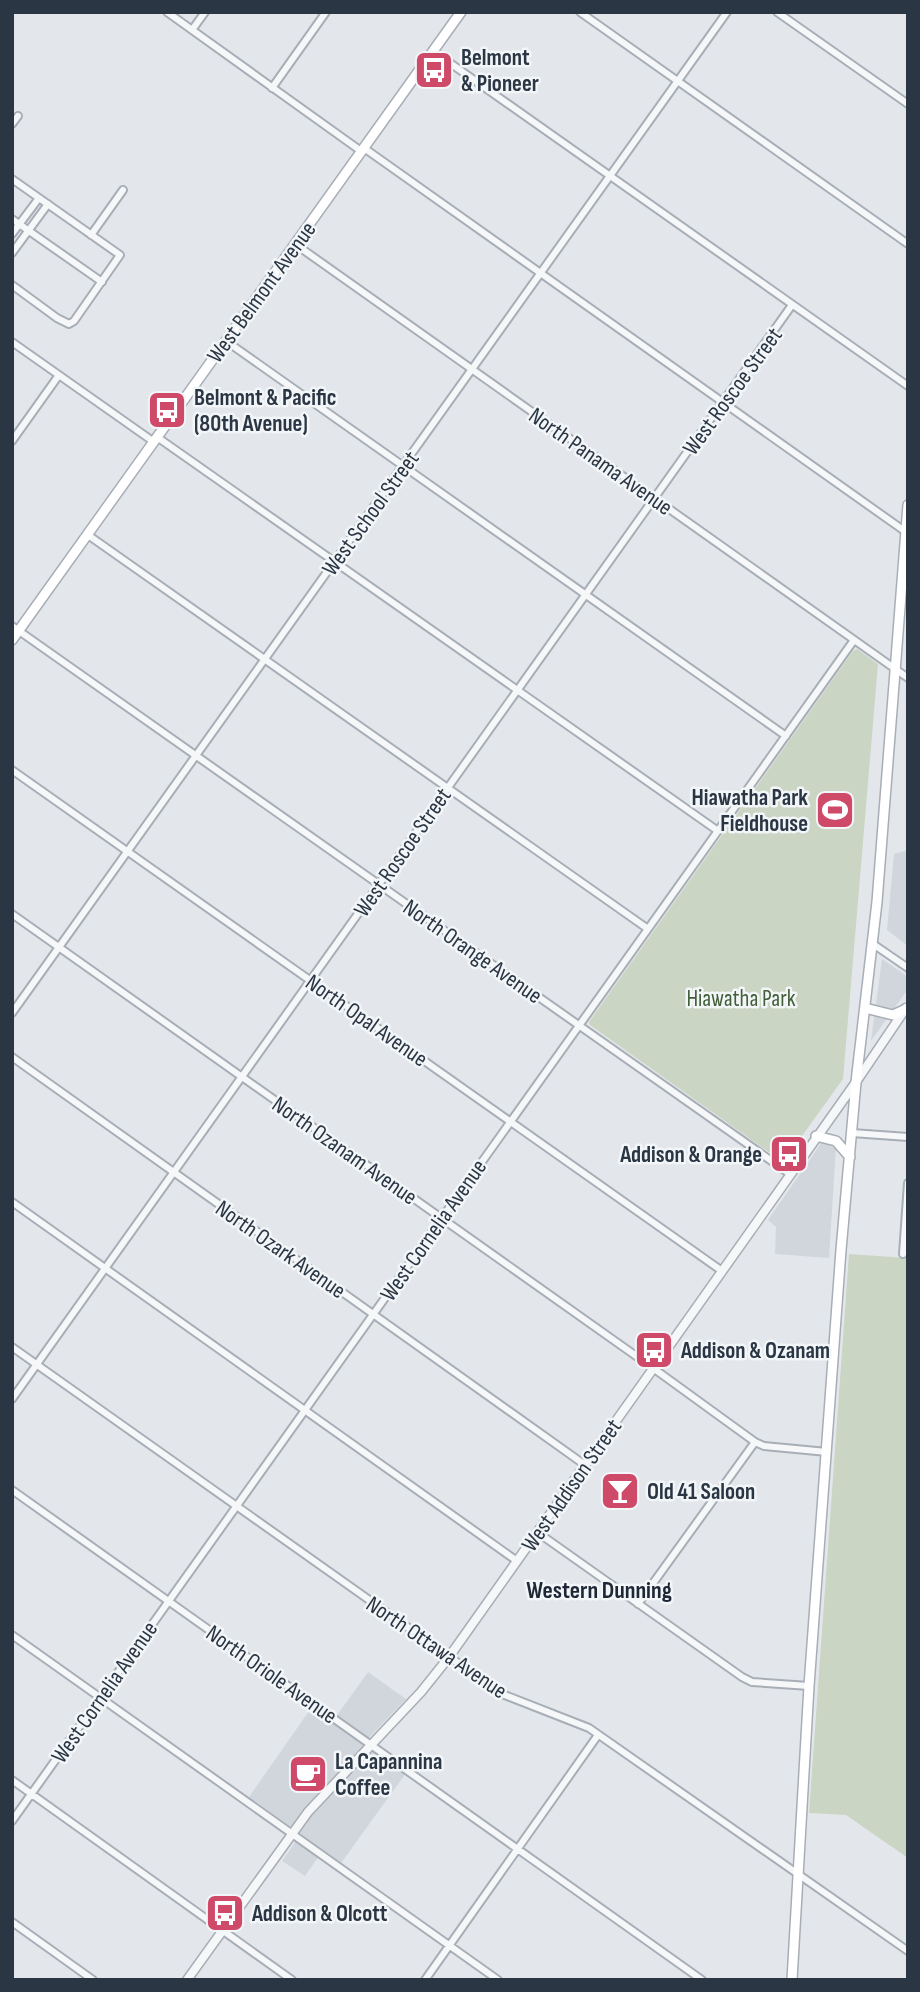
<svg xmlns="http://www.w3.org/2000/svg" width="920" height="1992" viewBox="0 0 920 1992" font-family="'Sofia Sans Condensed',sans-serif">
<style>
.built{fill:#d1d6dd}
.green{fill:#cad5c4}
.lines{fill:none;stroke-linecap:round;stroke-linejoin:round}
.minor-casing{stroke:#a8aeb6;stroke-width:10}
.tertiary-casing{stroke:#a8aeb6;stroke-width:11}
.secondary-casing{stroke:#a8aeb6;stroke-width:12}
.minor{stroke:#f6f7f9;stroke-width:6}
.tertiary{stroke:#f6f7f9;stroke-width:8}
.secondary{stroke:#fff;stroke-width:9}
.labels{text-anchor:middle;stroke-width:5;stroke-linejoin:round;paint-order:stroke}
.poi-label{font-size:23px;font-weight:bold;fill:#2b3644;stroke:#f3f6f8;text-anchor:start}
.street-label{font-size:23px;fill:#2b3644;stroke:#f3f6f8}
.park-label{font-size:23px;fill:#435f38;stroke:#f3f6f8}
.neighbourhood-label{font-size:24px;font-weight:bold;fill:#1d2735;stroke:#f3f6f8}
</style>
<rect width="100%" height="100%" fill="#e3e7eb"/>
<!-- built -->
<path class="built" d="M908 850V946L887 930 894 854Z
M882 959 908 977V989L871 1041Z
M822 1142 836 1148 829 1258 775 1254 776 1227 768 1220Z
M368 1672 406 1699 364 1743 406 1773 339 1866 321 1853 305 1876 282 1861 301 1834 249 1797 309 1711 330 1725Z"/>
<!-- green -->
<path class="green" d="M857 649 878 664 843 1079 784 1161 780 1160 590 1025 589 1022 853 651Z
M849 1254 908 1258V1858L846 1815 809 1813Z"/>
<g class="lines">
<!-- minor casing -->
<g class="minor-casing">
<path id="minor" d="M167 12 361 151
M580 12 908 244
M777 12 908 104
M192 30 205 12
M433 51 908 386
M272 88 326 12
M12 124 18 116
M364 148 906 532
M12 179 120 255 74 321 69 324 57 318 12 285
M12 219 102 282
M12 234 39 198
M91 235 123 190
M295 244 908 678
M12 253 48 204
M226 341 786 736
M12 342 154 442
M157 437 718 831
M12 441 59 375
M88 535 648 929
M12 626 790 1174
M12 770 722 1271
M12 914 653 1368 755 1442 764 1446 827 1452
M873 944 908 968
M12 1013 727 12
M12 1057 585 1465
M852 1133 908 1137
M12 1202 517 1561
M903 1254 908 1183
M12 1347 502 1694 589 1728 908 1951
M12 1399 792 305
M12 1490 702 1980
M537 1532 742 1677 752 1682 809 1686
M638 1604 755 1442
M12 1635 498 1980
M12 1780 292 1980
M12 1821 854 640
M12 1922 93 1980
M425 1980 598 1735"/>
</g>
<!-- tertiary casing -->
<g class="tertiary-casing">
<path id="tertiary" d="M187 1980 308 1812 421 1692 449 1657 856 1082 906 1008"/>
</g>
<!-- secondary casing -->
<g class="secondary-casing">
<path id="secondary" d="M12 640 461 12
M865 1008 893 1015 906 1009
M816 1136 836 1141 850 1157
M792 1980 809 1686 841 1250 856 1082 877 902 908 505"/>
</g>
<!-- minor -->
<use href="#minor" class="minor"/>
<!-- tertiary -->
<use href="#tertiary" class="tertiary"/>
<!-- secondary -->
<use href="#secondary" class="secondary"/>
</g>
<!-- icons -->
<defs>
<g id="bus-square" transform="scale(2.0125)"><rect x="-9" y="-9" width="18" height="18" rx="4" fill="#cf4969" stroke="#f3f6f8"/><path d="M-5-6H5V4H4V6H2V4H-2V6H-4V4H-5ZM-3.5-4V0h7V-4ZM-3.5 1.2v1.5H-2V1.2ZM2 1.2v1.5H3.5V1.2Z" fill="#fff"/></g>
<g id="stadium-square" transform="scale(2.0125)"><rect x="-9" y="-9" width="18" height="18" rx="4" fill="#cf4969" stroke="#f3f6f8"/><path d="M0-5a6.5 5 0 1 0 0 10a6.5 5 0 1 0 0-10ZM-3.5-1.8h7v3.6h-7Z" fill="#fff"/></g>
<g id="bar-square" transform="scale(2.0125)"><rect x="-9" y="-9" width="18" height="18" rx="4" fill="#cf4969" stroke="#f3f6f8"/><path d="M-6-5H6L.8 .8V4.5H3.5V6h-7V4.5H-.8V.8Z" fill="#fff"/></g>
<g id="cafe-square" transform="scale(2.0125)"><rect x="-9" y="-9" width="18" height="18" rx="4" fill="#cf4969" stroke="#f3f6f8"/><path d="M-5.5-4.5H6V0H3Q3 3.5 0 3.5H-2.5Q-5.5 3.5-5.5 0ZM3-3.2v2h1.7v-2ZM-6 4.5H4V6H-6Z" fill="#fff"/></g>
</defs>
<g fill-rule="evenodd">
<use href="#bus-square" x="434" y="70"/>
<use href="#bus-square" x="167" y="410"/>
<use href="#stadium-square" x="835" y="810"/>
<use href="#bus-square" x="789" y="1154"/>
<use href="#bus-square" x="654" y="1350"/>
<use href="#bar-square" x="620" y="1491"/>
<use href="#cafe-square" x="308" y="1774"/>
<use href="#bus-square" x="225" y="1913"/>
</g>
<g class="labels">
<!-- poi labels -->
<g class="poi-label">
<text x="461" y="65">Belmont<tspan x="461" dy="26">&amp; Pioneer</tspan></text>
<text x="194" y="405">Belmont &amp; Pacific<tspan x="194" dy="26">(80th Avenue)</tspan></text>
<text x="808" y="805" text-anchor="end">Hiawatha Park<tspan x="808" dy="26">Fieldhouse</tspan></text>
<text x="762" y="1162" text-anchor="end">Addison &amp; Orange</text>
<text x="681" y="1358">Addison &amp; Ozanam</text>
<text x="647" y="1499">Old 41 Saloon</text>
<text x="335" y="1769">La Capannina<tspan x="335" dy="26">Coffee</tspan></text>
<text x="252" y="1921">Addison &amp; Olcott</text>
</g>
<!-- street labels -->
<g class="street-label">
<text transform="translate(261 292) rotate(-54)" y="8">West Belmont Avenue</text>
<text transform="translate(732 391) rotate(-54)" y="8">West Roscoe Street</text>
<text transform="translate(601 461) rotate(35)" y="8">North Panama Avenue</text>
<text transform="translate(370 513) rotate(-54)" y="8">West School Street</text>
<text transform="translate(402 852) rotate(-55)" y="8">West Roscoe Street</text>
<text transform="translate(473 951) rotate(35)" y="8">North Orange Avenue</text>
<text transform="translate(367 1020) rotate(35)" y="8">North Opal Avenue</text>
<text transform="translate(345 1150) rotate(35)" y="8">North Ozanam Avenue</text>
<text transform="translate(433 1230) rotate(-55)" y="8">West Cornelia Avenue</text>
<text transform="translate(281 1249) rotate(35)" y="8">North Ozark Avenue</text>
<text transform="translate(571 1485) rotate(-55)" y="8">West Addison Street</text>
<text transform="translate(437 1647) rotate(34)" y="8">North Ottawa Avenue</text>
<text transform="translate(272 1674) rotate(35)" y="8">North Oriole Avenue</text>
<text transform="translate(104 1692) rotate(-55)" y="8">West Cornelia Avenue</text>
</g>
<!-- park labels -->
<g class="park-label">
<text x="741" y="1006">Hiawatha Park</text>
</g>
<!-- neighbourhood labels -->
<g class="neighbourhood-label">
<text x="599" y="1598">Western Dunning</text>
</g>
</g>
<!-- border -->
<rect width="920" height="1992" fill="none" stroke="#2b3644" stroke-width="28"/>
</svg>
